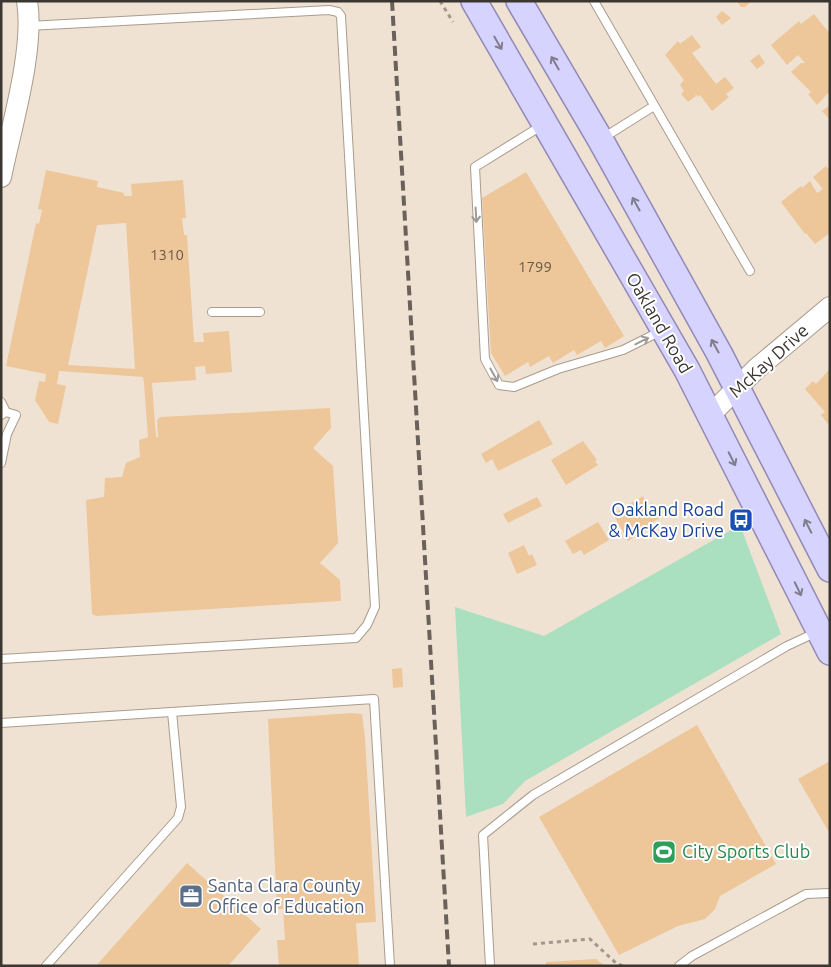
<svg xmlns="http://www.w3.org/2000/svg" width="831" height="967" viewBox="0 0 831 967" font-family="Ubuntu,sans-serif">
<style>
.green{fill:#aadfc0}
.building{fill:#edc699;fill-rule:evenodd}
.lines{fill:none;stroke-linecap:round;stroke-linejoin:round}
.service-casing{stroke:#a99c8d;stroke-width:10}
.tertiary-casing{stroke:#a99c8d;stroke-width:22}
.primary-casing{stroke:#9089b7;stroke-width:28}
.path{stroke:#a1978c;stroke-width:3;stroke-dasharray:4 4;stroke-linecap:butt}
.service{stroke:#fff;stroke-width:8}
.tertiary{stroke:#fff;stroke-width:20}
.primary{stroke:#d7d3ff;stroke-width:25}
.rail{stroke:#6a625a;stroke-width:4;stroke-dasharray:10 5;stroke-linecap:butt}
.oneway{stroke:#817d8d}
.oneway2{stroke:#9d9a98}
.labels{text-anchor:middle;stroke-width:4;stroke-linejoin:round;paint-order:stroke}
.number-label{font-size:15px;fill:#685a4a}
.street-label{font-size:18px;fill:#3b3630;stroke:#fff}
.transit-label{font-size:18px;fill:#164399;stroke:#fff;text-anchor:end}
.leisure-label{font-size:18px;fill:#27864d;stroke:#fff;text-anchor:start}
.service-label{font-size:18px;fill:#4e5e75;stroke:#fff;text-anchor:start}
</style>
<rect width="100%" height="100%" fill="#f0e2d3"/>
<!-- green -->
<path class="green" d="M740 525 781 634 525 781 503 804 466 817 455 607 544 636Z"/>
<!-- building -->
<path class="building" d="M737 1H752L745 7H741Z
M722 11 731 18 722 25 716 17Z
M814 14 830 34V96L828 93 817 105 808 94 811 92 791 72 801 63H805L798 55 787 65 771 45 799 21 801 24Z
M692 35 701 47 692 53 716 84 725 77 734 88 726 94 729 97 712 111 700 95 698 97 695 93 696 96 688 102 681 94 684 91 680 85 684 80 665 55 678 41 680 44Z
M759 54 765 63 757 69 750 61Z
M830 105V120L822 111Z
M826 166 828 169 830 167V233L815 244 806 233 805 234 781 202 801 186 802 188 810 181 817 193 823 189 813 177Z
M46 170 98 181 97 187 124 193V196H132L131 184 183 180 186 218H182L184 235H187L194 342H204L203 333 229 331 232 372 206 374 205 366 195 367 196 380 152 383 156 437H158L157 420 160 417 330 408 331 428 313 448 333 466 338 543 320 563 340 580 341 601 96 616 92 614 86 500 104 497 105 478 122 477 126 463 140 457 139 440 148 437 144 383 143 377 59 371 57 384 66 386 58 424 49 422 35 400 39 381 45 382 46 374 6 366 36 223 39 224 42 210 38 209ZM126 223 135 369 68 365 97 225Z
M526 172 624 336 605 348 601 341 577 355 574 350 553 363 549 356 530 367 528 362 505 376 491 353 482 198Z
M830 369V422L828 424 821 415 825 412 805 389 813 381 816 384Z
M539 420 553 444 498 471 492 459 486 463 481 454Z
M583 441 597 460 595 461 598 465 566 485 551 460Z
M643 496 648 506 652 503 660 518 644 527 646 530 628 541 613 514Z
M537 497 542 506 508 523 503 514Z
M598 522 609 540 584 555 581 550 573 554 565 541Z
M524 545 529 556 532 554 537 565 517 574 508 553Z
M402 668 403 687 393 688 392 669Z
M351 713 362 714 365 738 376 922 356 923 359 966H279L277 940H285L283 909H277L268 719Z
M697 725 776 864 720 896 715 909 705 919 678 926 619 955 539 817Z
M830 761V834L798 779Z
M187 863 261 929 228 966H96Z
M596 959 605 966H546V962Z"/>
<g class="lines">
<!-- service casing -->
<g class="service-casing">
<path id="service" d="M594 1 750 271
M541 126 475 167 485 359 499 385 514 387 558 369 623 350 661 331
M603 138 654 106
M212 312H260
M1 402 6 412
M1 415 6 412 16 415 7 434 1 463
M1 659 356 638 367 625 375 607 341 16 338 12 329 10 28 26
M1 723 374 699 390 966
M46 966 178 818 181 807 172 712
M490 966 483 835 533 795 787 646 817 632
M679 966 692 956 806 894 830 893"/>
</g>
<!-- tertiary casing -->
<g class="tertiary-casing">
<path id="tertiary" d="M1 177C11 128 35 49 27 1
M710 415 756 369 830 307"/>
</g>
<!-- primary casing -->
<g class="primary-casing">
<path id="primary" d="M474 1 687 370 830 652
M519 1 600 139 719 353 830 569"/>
</g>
<!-- path -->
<path class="path" d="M440 1 453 22
M533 944 590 939 617 964 624 966"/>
<!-- service -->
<use href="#service" class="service"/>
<!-- tertiary -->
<use href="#tertiary" class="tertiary"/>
<!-- primary -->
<use href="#primary" class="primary"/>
<!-- rail -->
<path class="rail" d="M392 1 449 966"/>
</g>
<!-- one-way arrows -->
<defs><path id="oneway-shaft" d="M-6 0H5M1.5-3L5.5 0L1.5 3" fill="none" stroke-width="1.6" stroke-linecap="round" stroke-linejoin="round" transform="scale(1.25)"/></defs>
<g class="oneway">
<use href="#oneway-shaft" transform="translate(498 43) rotate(60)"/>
<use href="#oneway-shaft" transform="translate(555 63) rotate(-120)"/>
<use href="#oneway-shaft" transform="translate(636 204) rotate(-119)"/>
<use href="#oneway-shaft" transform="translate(715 346) rotate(-119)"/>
<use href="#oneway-shaft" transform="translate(732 459) rotate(63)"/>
<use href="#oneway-shaft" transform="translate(808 526) rotate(-117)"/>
<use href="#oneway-shaft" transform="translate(798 589) rotate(64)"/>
</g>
<g class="oneway2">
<use href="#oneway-shaft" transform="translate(476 215) rotate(87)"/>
<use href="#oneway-shaft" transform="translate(642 341) rotate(-27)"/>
<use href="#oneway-shaft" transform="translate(494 375) rotate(61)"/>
</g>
<!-- icons -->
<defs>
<g id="bus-square" transform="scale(1.25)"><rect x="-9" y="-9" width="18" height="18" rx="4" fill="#1a4fb4" stroke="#fff"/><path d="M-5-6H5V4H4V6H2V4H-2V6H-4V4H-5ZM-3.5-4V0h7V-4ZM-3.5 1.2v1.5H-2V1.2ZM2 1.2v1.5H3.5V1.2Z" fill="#fff"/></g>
<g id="stadium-square" transform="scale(1.25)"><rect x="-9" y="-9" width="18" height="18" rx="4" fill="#2e9e5b" stroke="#fff"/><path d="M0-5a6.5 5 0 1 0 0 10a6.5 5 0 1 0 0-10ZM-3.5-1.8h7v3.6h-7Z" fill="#fff"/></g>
<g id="office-square" transform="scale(1.25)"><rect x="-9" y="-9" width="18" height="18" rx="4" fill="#5c6f8a" stroke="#fff"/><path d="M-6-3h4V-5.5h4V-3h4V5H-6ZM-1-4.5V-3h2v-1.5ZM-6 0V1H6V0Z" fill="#fff"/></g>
</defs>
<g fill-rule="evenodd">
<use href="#bus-square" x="741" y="520"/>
<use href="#stadium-square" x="664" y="852"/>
<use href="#office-square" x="191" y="896"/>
</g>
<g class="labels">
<!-- number labels -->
<g class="number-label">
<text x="167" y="260">1310</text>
<text x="535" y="272">1799</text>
</g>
<!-- street labels -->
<g class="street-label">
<text transform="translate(659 323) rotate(60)" y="6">Oakland Road</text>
<text transform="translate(769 361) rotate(-42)" y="6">McKay Drive</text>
</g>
<!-- transit labels -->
<g class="transit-label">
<text x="724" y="516">Oakland Road<tspan x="724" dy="21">&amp; McKay Drive</tspan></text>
</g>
<!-- leisure labels -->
<g class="leisure-label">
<text x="682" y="858">City Sports Club</text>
</g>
<!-- service labels -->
<g class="service-label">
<text x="208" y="892">Santa Clara County<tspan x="208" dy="21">Office of Education</tspan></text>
</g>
</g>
<!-- border -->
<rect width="831" height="967" fill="none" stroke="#3b3630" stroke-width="5"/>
</svg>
